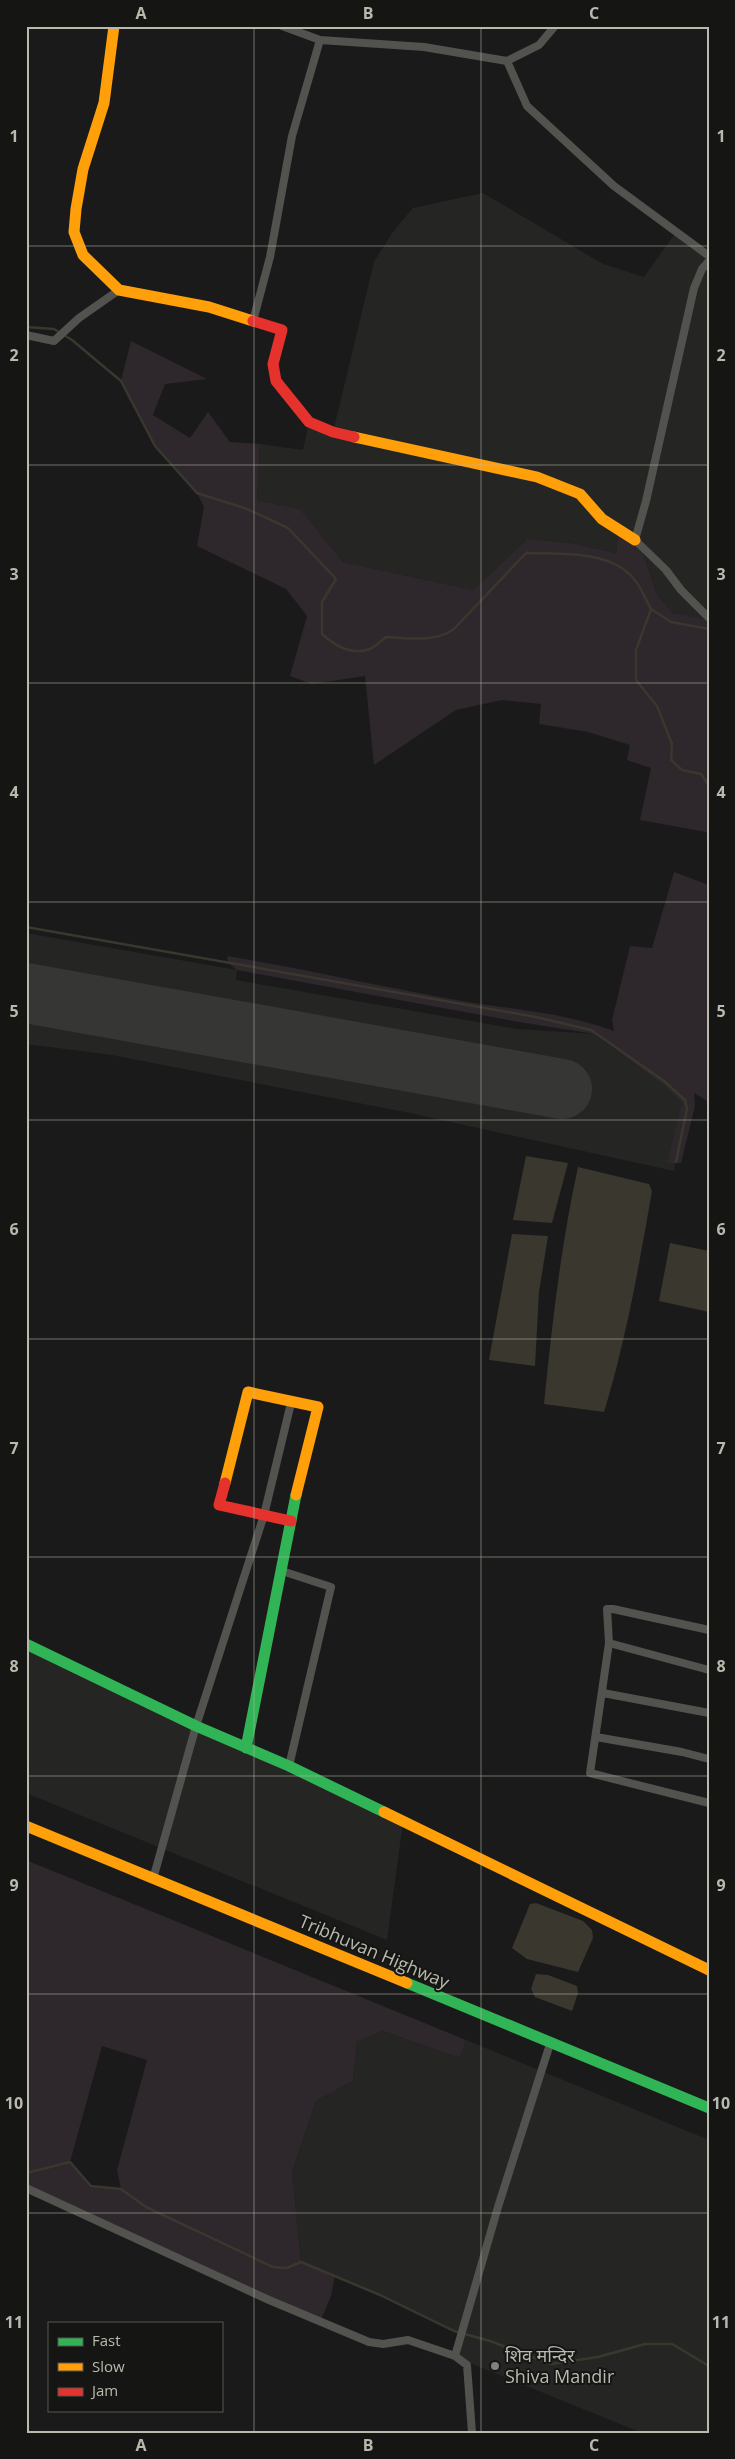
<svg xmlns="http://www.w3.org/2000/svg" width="735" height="2459" viewBox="0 0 735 2459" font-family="'Open Sans','Noto Sans Devanagari',sans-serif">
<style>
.built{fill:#252624}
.green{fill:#2e272c;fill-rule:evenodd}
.water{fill:#3a372e}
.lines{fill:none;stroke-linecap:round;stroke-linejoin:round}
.stream{stroke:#3a372e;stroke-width:2.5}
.runway{stroke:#363635;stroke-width:60}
.street{stroke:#52524f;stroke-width:8}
.fast{stroke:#30b455;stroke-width:11}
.slow{stroke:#ff9f0a;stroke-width:11}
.jam{stroke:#e5322d;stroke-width:11}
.grid{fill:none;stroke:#b9b9ad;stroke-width:1;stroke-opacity:0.55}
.poi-dot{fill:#81817a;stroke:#151614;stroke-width:2}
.labels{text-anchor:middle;stroke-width:4;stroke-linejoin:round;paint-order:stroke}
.street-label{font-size:18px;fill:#b9b9ad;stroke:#151614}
.poi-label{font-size:18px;fill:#b9b9ad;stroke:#151614;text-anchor:start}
.neatline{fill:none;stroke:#b9b9ad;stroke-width:2}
.grid-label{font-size:16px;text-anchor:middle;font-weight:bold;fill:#b9b9ad}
</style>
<rect width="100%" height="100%" fill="#1a1a1a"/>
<!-- built -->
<path class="built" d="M483 193 603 264 644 277 676 232 709 256V621L673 613 657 595 643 553 619 527 616 553 572 543 527 539 473 590 343 562 300 509 257 500 260 444 303 450 309 422 333 432 374 262 392 233 413 208Z
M26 933 237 970 236 980 517 1029 595 1034 664 1086 682 1103 674 1171 410 1113 112 1055 26 1044Z
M26 1644 403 1822 387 1940 26 1793Z
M383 2031 460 2058 466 2040 709 2140V2433H642L470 2363 467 2365 455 2356 462 2330 454 2331 380 2295 301 2262 292 2172 316 2101 353 2081 357 2042Z"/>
<!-- green -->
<path class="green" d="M131 341 207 379 165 384 153 415 190 438 208 412 230 442 260 444 257 500 300 509 343 562 473 590 527 539 572 543 616 553 619 527 643 553 657 595 673 613 709 620V835L706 832 640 820 651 768 627 760 630 745 588 732 539 724 541 704 502 700 456 710 374 765 365 676 312 684 290 676 307 616 286 589 197 546 204 507 197 493 155 446 121 381Z
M674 872 709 885V1102L694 1093 695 1106 681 1163H667L682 1103 664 1086 595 1034 519 1022 237 970 228 963 227 956C306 969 383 987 462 1001 514 1010 563 1012 614 1031L612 1020 630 946 652 948Z
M26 1860 466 2040 460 2058 383 2031 357 2042 353 2081 316 2101 292 2172 301 2262 335 2275 331 2296 320 2322 26 2188ZM102 2046 147 2060 117 2170 121 2189 91 2186 70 2162Z"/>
<!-- water -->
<path class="water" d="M526 1156 568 1163 552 1223 513 1220Z
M578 1167 649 1184 652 1191C639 1266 626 1340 604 1412L544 1404C552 1324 561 1245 578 1167Z
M512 1234 548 1236 539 1292 535 1366 489 1360Z
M670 1243 709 1251V1312L659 1301Z
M536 1903 583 1921 592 1930 593 1938 578 1972 527 1959 512 1948 530 1904Z
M536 1974 548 1975 577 1986 578 1993 572 2011 535 1997 531 1989Z"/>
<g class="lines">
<!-- stream -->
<path class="stream" d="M26 327 54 329 72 340 121 381 155 446 197 493 247 509 288 528 336 579 322 602V634C334 645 351 656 370 649 375 647 381 641 386 637 408 638 435 643 454 629L526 553C560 554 610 550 634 579 641 587 646 600 651 609L636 650V680L657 706 672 744 671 760 682 770 701 774 709 786
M651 609 671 622 709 629
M26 927 536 1017 591 1030 664 1081 685 1100 687 1109 676 1162
M26 2173 70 2162 91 2186 121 2189 146 2207 273 2267 287 2268 301 2262 380 2295 454 2331 490 2341 551 2364 598 2357 645 2344H672L709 2366"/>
<!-- runway -->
<path class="runway" d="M26 993 562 1089"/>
<!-- street -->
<path class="street" d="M282 26 320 40 424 47 507 61 527 106 614 186 709 256
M507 61 539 45 555 26
M709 261 702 269 694 288 646 501 635 540 666 570 681 590 709 618
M253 321 270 257 292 136 320 40
M26 335 54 341 79 318 119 290
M282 1571 331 1587 289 1766
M709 1630 613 1609H607L609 1643 590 1773 709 1803
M609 1643 709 1670
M603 1693 709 1713
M596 1737 682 1752 709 1759
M153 1879 196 1726 264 1515 291 1403
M26 2188 269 2300 369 2342 383 2344 408 2340 455 2356 467 2365 472 2433
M455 2356 498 2207 550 2044"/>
<!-- fast -->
<path class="fast" d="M26 1644 196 1726 289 1766 384 1812
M246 1748 296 1495
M407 1983 709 2108"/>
<!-- slow -->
<path class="slow" d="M114 26 104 103 83 169 76 209 74 232 83 255 119 290 209 307 253 321
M354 437 537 477 580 494 602 519 635 540
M225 1483 248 1392 318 1407 296 1495
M384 1812 709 1970
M26 1826 407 1983"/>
<!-- jam -->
<path class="jam" d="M253 321 282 330 273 364 276 381 309 422 333 432 354 437
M225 1483 219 1505 291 1521"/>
</g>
<!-- grid -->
<path class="grid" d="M254 26V2433M481 26V2433M26 246H709M26 465H709M26 683H709M26 902H709M26 1120H709M26 1339H709M26 1557H709M26 1776H709M26 1994H709M26 2213H709"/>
<!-- markers -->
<circle class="poi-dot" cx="495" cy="2366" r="5"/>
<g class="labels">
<!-- street labels -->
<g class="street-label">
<text transform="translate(374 1952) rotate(23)" y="6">Tribhuvan Highway</text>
</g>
<!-- poi labels -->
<g class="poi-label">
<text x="505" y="2362">शिव मन्दिर<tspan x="505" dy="21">Shiva Mandir</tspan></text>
</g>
</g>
<!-- border -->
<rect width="735" height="2459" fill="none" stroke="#151614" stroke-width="55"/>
<!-- legend -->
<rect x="48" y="2322" width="175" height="90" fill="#151614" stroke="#575751"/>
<rect x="58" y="2338" width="25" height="8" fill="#30b455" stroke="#575751"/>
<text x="92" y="2346" font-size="15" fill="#b9b9ad">Fast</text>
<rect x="58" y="2363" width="25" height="8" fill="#ff9f0a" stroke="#575751"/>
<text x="92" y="2372" font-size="15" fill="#b9b9ad">Slow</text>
<rect x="58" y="2388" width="25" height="8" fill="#e5322d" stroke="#575751"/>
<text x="92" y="2396" font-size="15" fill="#b9b9ad">Jam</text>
<rect x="28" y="28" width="680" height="2404" class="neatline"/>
<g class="grid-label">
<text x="141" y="19">A</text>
<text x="368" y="19">B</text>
<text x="594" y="19">C</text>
<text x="14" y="142">1</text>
<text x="721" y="142">1</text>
<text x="14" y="361">2</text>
<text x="721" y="361">2</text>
<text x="14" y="580">3</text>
<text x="721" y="580">3</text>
<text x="14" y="798">4</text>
<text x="721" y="798">4</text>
<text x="14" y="1017">5</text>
<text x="721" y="1017">5</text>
<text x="14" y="1235">6</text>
<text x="721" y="1235">6</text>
<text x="14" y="1454">7</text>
<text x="721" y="1454">7</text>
<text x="14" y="1672">8</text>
<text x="721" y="1672">8</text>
<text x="14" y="1891">9</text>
<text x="721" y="1891">9</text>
<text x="14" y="2109">10</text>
<text x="721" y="2109">10</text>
<text x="14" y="2328">11</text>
<text x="721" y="2328">11</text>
<text x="141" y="2451">A</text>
<text x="368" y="2451">B</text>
<text x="594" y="2451">C</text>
</g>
</svg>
